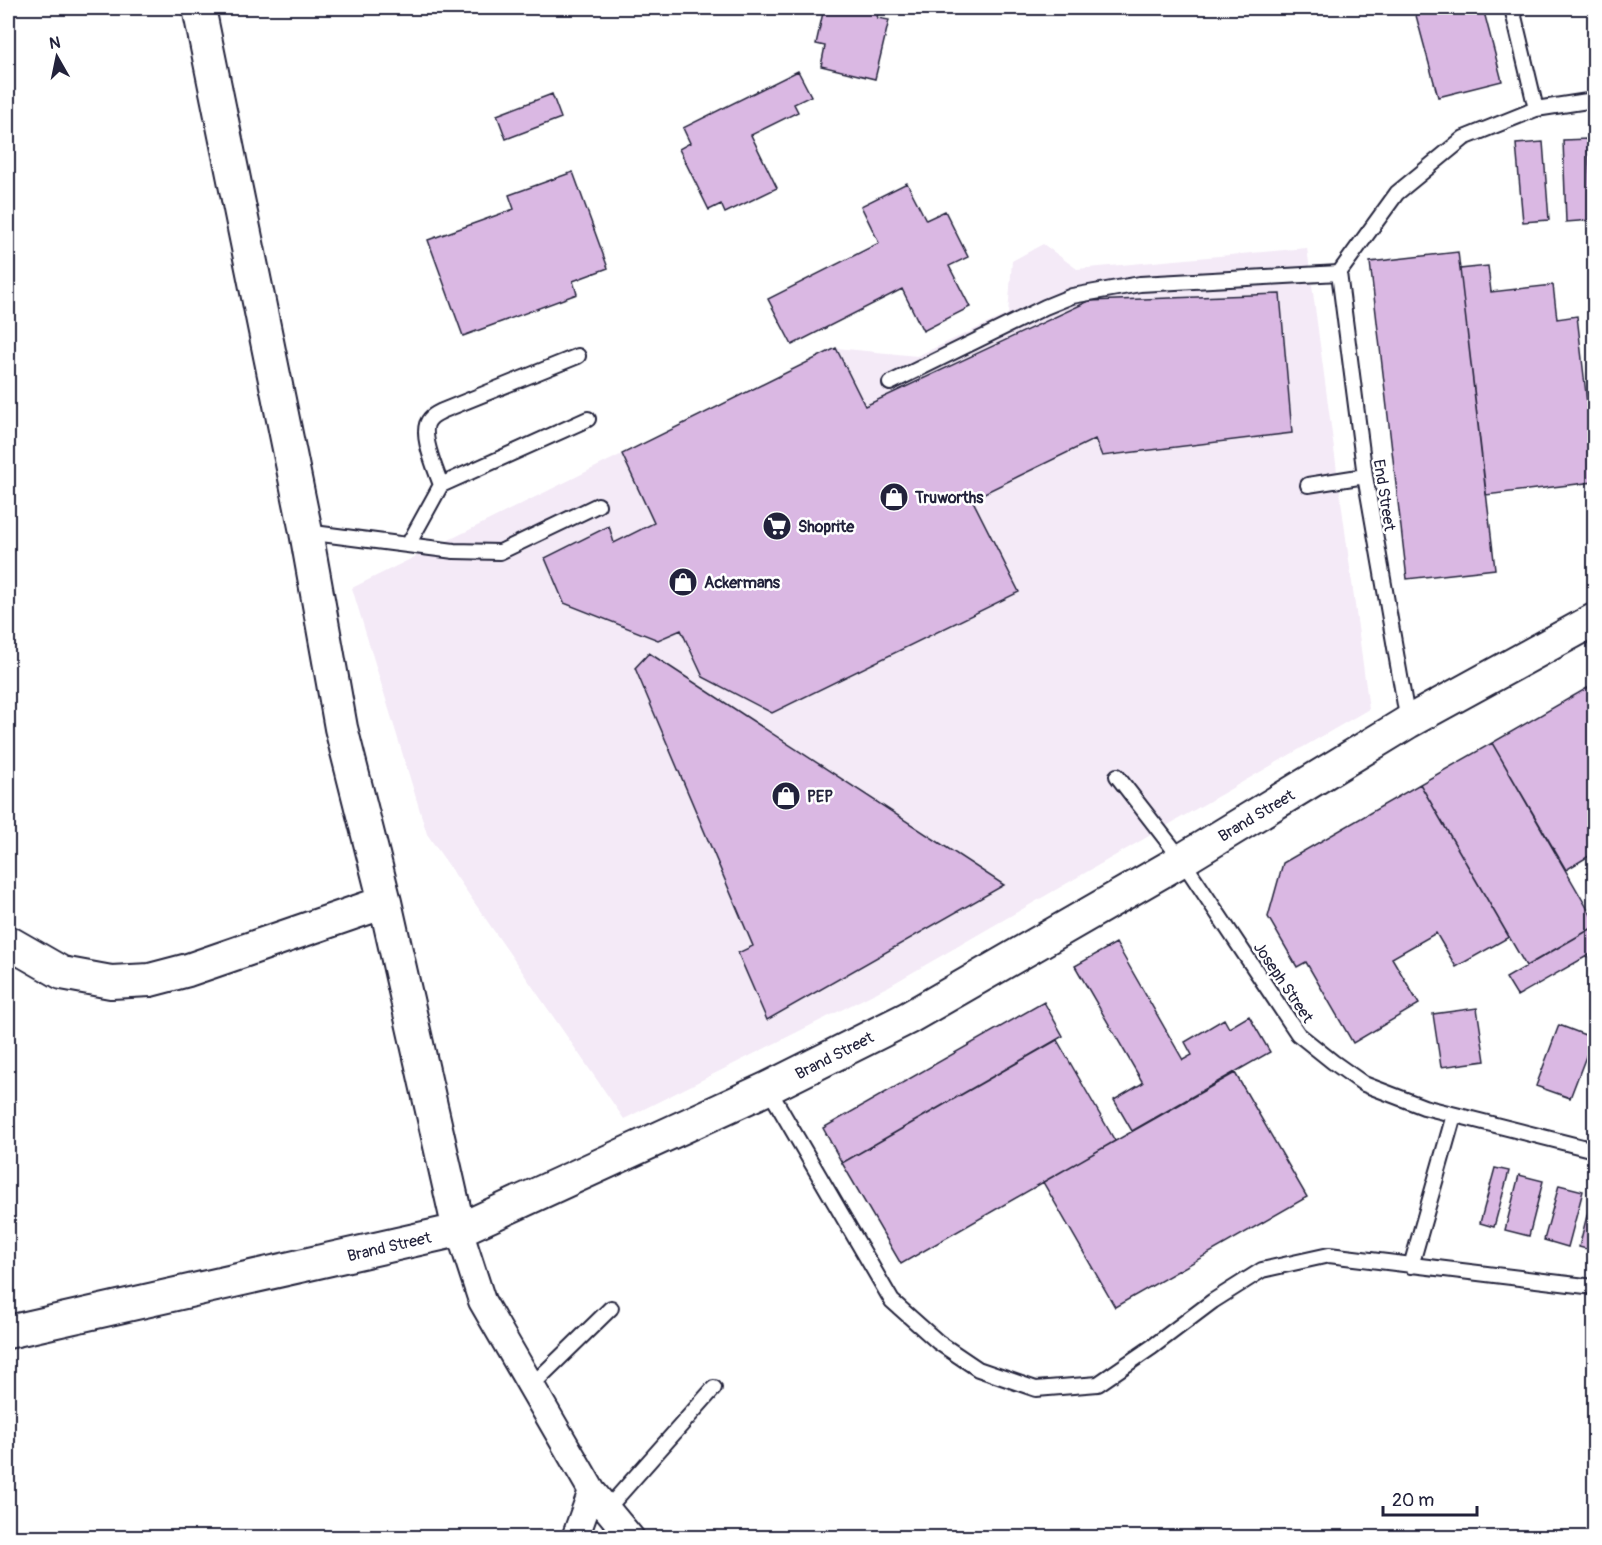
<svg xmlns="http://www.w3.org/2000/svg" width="1602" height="1545" viewBox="0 0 1602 1545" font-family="Pangolin,sans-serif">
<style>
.built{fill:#f4eaf7}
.building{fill:#dab8e3;stroke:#22223b;stroke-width:1.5}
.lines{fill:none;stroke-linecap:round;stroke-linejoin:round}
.service-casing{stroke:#22223b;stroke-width:18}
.minor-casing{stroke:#22223b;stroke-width:30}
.tertiary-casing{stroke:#22223b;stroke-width:36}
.service{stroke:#fff;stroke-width:14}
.minor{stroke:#fff;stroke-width:26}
.tertiary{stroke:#fff;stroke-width:32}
.labels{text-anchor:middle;stroke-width:5;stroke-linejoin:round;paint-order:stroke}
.street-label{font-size:16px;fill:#22223b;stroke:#fff}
.poi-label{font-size:16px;font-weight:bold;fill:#22223b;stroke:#fff;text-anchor:start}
</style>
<rect width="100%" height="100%" fill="#fff"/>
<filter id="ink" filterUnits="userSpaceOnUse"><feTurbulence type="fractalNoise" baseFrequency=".0167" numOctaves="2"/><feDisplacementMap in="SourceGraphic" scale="12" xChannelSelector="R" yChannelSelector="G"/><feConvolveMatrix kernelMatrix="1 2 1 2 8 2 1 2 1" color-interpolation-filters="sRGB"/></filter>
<g filter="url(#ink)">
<!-- built -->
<path class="built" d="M1043 244 1077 269 1307 248 1369 709 889 986 624 1119 427 834 352 588 836 348 917 356 1008 314 1012 261Z"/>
<!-- building -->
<path class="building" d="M824 8H879L877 18 889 20 875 79 821 66 825 46 816 44Z
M1414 8H1483L1502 81 1438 97Z
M798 71 811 96 794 104 798 112 751 135 777 188 725 213 721 204 709 210 679 149 690 143 683 128Z
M552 94 561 118 506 139 497 115Z
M1588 139 1592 220 1566 222 1563 140Z
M1543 142 1549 220 1523 222 1516 144Z
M573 172 608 268 573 281 577 294 463 336 428 240 514 209 509 195Z
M907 183 926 220 945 211 968 257 949 266 970 307 923 331 902 289 792 345 768 299 879 243 861 206Z
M1458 252 1495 569 1407 579 1370 262Z
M1488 266 1491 292 1553 285 1557 319 1577 316 1594 463V482L1486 495 1460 269Z
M1280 294 1292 433 1102 456 1095 439 972 499 1019 592 772 713 703 677 681 630 658 640 564 603 545 558 609 526 614 543 654 523 622 454 836 348 865 406 1089 301Z
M649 653 1004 885 767 1020 738 953 753 946 635 668Z
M1594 684V853L1566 870 1492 743Z
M1492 743 1594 920V927L1526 966 1420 784Z
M1420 784 1509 937 1456 967 1436 933 1392 958 1419 1004 1353 1043 1306 962 1297 967 1268 917 1283 863Z
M1594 927V952L1517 996 1506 978Z
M1116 943 1183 1060 1192 1055 1185 1042 1224 1019 1229 1028 1249 1016 1270 1052 1132 1131 1114 1100 1143 1083 1075 966Z
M1044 1002 1063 1036 842 1163 823 1128Z
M1477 1008 1485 1061 1441 1067 1433 1014Z
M1559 1025 1593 1038 1570 1098 1536 1086Z
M1057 1040 1115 1141 901 1264 842 1163Z
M1235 1073 1307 1197 1115 1307 1043 1182Z
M1495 1168 1509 1171 1494 1227 1480 1223Z
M1519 1175 1543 1181 1529 1236 1505 1230Z
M1559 1185 1583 1191 1568 1247 1544 1240Z
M1593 1192H1594V1251L1579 1247Z"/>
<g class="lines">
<!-- service casing -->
<g class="service-casing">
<path id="service" d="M1512 8 1536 109
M1339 273 1365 476 1408 722
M1339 273 1397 193 1464 138 1536 109 1594 100
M890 383 1045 307 1072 296 1140 284 1339 273
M441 485C436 470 418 431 430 419 433 415 438 413 442 411L578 356
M1308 485 1365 476
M306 532 454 551 500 552 598 505
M408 545 441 485 588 419
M1117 776 1182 860 1298 1034 1333 1062 1364 1084 1424 1107 1594 1150
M768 1088 892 1301 938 1342 978 1369 1036 1389 1098 1384 1152 1347 1213 1301 1262 1270 1329 1255 1594 1287
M1411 1266 1454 1115
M531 1386 611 1308
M606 1510 714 1388"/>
</g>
<!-- minor casing -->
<g class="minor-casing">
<path id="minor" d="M459 1230 482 1301 592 1491 631 1538
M575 1538 592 1491"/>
</g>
<!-- tertiary casing -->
<g class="tertiary-casing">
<path id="tertiary" d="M199 8 306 532 341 728 385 902 459 1230
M8 942 62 973 111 982 150 980 188 970 385 902
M8 1332 459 1230 768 1088 908 1018 1182 860 1408 722 1594 620"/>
</g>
<!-- service -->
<use href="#service" class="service"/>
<!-- minor -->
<use href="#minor" class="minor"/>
<!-- tertiary -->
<use href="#tertiary" class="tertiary"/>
</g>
</g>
<!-- icons -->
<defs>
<g id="shop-disc" transform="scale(1.5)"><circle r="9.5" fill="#22223b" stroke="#fff"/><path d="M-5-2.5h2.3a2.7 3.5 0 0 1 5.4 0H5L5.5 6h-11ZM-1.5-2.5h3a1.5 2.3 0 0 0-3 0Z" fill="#fff"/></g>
<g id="supermarket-disc" transform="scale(1.5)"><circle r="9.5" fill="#22223b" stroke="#fff"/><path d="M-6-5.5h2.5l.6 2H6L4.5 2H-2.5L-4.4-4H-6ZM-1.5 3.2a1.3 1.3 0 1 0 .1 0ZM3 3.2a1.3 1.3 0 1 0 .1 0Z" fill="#fff"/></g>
</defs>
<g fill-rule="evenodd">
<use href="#shop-disc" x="894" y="497"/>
<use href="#supermarket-disc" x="777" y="526"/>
<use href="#shop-disc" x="683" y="582"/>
<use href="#shop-disc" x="786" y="796"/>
</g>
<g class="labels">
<!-- street labels -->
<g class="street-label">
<text transform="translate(1385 495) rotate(81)" y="6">End Street</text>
<text transform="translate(1256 815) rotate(-31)" y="6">Brand Street</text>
<text transform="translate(1284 982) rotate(56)" y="6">Joseph Street</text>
<text transform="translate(834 1055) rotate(-27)" y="6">Brand Street</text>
<text transform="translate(389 1246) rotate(-13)" y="6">Brand Street</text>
</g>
<!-- poi labels -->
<g class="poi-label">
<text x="915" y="503">Truworths</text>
<text x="798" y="532">Shoprite</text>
<text x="704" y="588">Ackermans</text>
<text x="807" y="802">PEP</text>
</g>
</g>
<!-- margin -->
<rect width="1602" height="1545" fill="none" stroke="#fff" stroke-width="30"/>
<rect x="15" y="15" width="1572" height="1515" fill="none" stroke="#22223b" stroke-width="2" filter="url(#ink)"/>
<!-- north arrow -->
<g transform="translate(57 57) rotate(351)" stroke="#ffffff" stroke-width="4.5" paint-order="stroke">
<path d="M0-4.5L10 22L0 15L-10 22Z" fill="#22223b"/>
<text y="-9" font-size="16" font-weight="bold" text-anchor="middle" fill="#22223b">N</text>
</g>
<!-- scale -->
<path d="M1383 1506v9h94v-9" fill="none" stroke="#22223b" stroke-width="3"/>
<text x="1392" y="1506" font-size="18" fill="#22223b" stroke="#ffffff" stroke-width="4.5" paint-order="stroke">20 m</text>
</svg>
